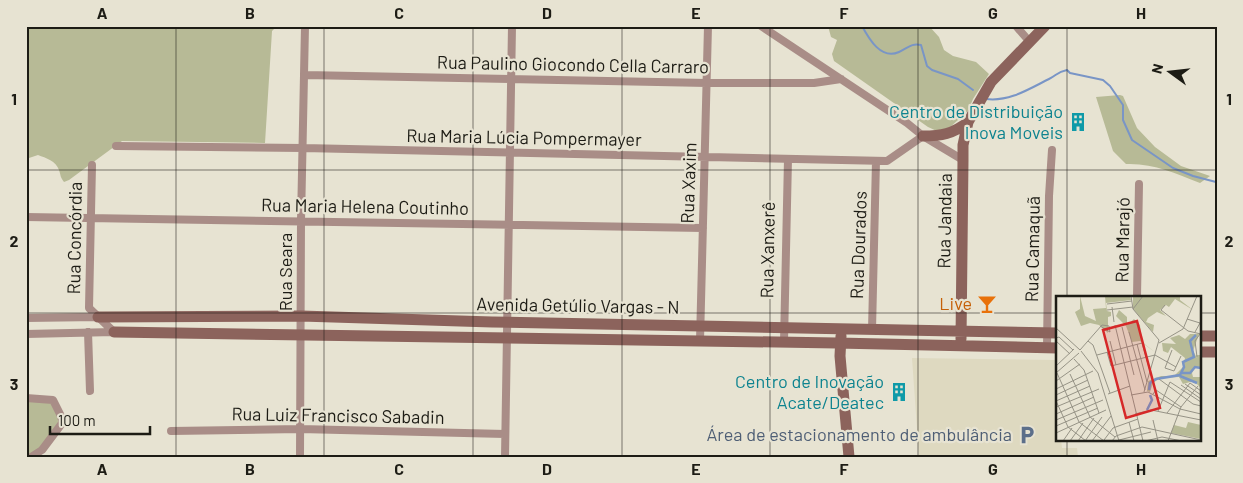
<svg xmlns="http://www.w3.org/2000/svg" width="1243" height="483" viewBox="0 0 1243 483" font-family="Barlow,sans-serif">
<style>
.built{fill:#ded9c0}
.green{fill:#b7ba96}
.lines{fill:none;stroke-linecap:round;stroke-linejoin:round}
.stream{stroke:#7995c6;stroke-width:2}
.street{stroke:#a98d87;stroke-width:8}
.secondary{stroke:#8c635c;stroke-width:11}
.grid{fill:none;stroke:#1d1c15;stroke-width:1;stroke-opacity:0.55}
.labels{text-anchor:middle;stroke-width:4.5;stroke-linejoin:round;paint-order:stroke}
.street-label{font-size:18px;fill:#1d1c15;stroke:#e7e3d2}
.culture-label{font-size:18px;fill:#0d838f;stroke:#e7e3d2;text-anchor:end}
.food-label{font-size:18px;fill:#c56008;stroke:#e7e3d2;text-anchor:end}
.service-label{font-size:18px;fill:#4e5e75;stroke:#e7e3d2;text-anchor:end}
.inset-river{fill:none;stroke:#7995c6;stroke-width:2.5}
.inset-road{fill:none;stroke:#969386;stroke-width:1}
.view{fill:#d62828;fill-opacity:0.15;stroke:#d62828;stroke-width:2.5}
.inset-edge{fill:none;stroke:#1d1c15;stroke-width:2.5}
.neatline{fill:none;stroke:#1d1c15;stroke-width:2}
.grid-label{font-size:16px;text-anchor:middle;font-weight:bold;fill:#1d1c15}
</style>
<rect width="100%" height="100%" fill="#e7e3d2"/>
<!-- built -->
<path class="built" d="M912 358 1057 360V439H1061L1062 448H1077L1078 457H919Z"/>
<!-- green -->
<path class="green" d="M26 26H277L272 31 265 143 122 141 69 180 64 182C60 177 61 176 59 170 56 161 46 158 38 155L26 159Z
M828 26H929L939 37 944 50 953 56 976 62 989 74 973 99 968 111 948 129 939 132 928 127 834 61 832 54 837 40 831 37Z
M1120 95 1123 96 1137 128 1155 147 1181 166 1210 176 1200 183C1174 173 1154 163 1126 164L1113 151 1096 97Z
M26 398 53 400 63 422 31 457H26Z"/>
<g class="lines">
<!-- stream -->
<path class="stream" d="M862 26C869 39 881 60 899 52 908 48 911 43 921 45L927 66 932 70 958 79 973 90
M986 99C1009 102 1029 89 1049 79 1057 75 1057 72 1067 70L1070 73 1103 80 1110 86 1123 105V120L1132 140 1173 168 1193 176 1216 182"/>
<!-- street -->
<path class="street" d="M761 26 907 123 923 136 963 160
M1016 26 1029 41
M305 75 707 83H814L841 79
M116 146 303 148 887 161 923 136
M92 165 89 308 114 332
M26 217 703 228
M1137 297 1139 184
M26 318 98 317
M872 330 876 161
M88 332 90 391
M26 334 114 332
M700 341 708 26
M784 342 788 159
M1047 348 1049 196 1052 150
M26 398 53 400 60 414 63 422 42 450 31 457
M171 431 300 429 505 434
M300 457 301 221 305 26
M505 457 512 26"/>
<!-- secondary -->
<path class="secondary" d="M923 136C941 136 953 134 968 122
M98 317 301 316 492 322 1057 333
M114 332 837 343 1057 348
M841 336 840 356 849 457
M1199 336H1217
M961 339 963 160V145L968 122 991 82 1045 26
M1199 352H1217"/>
</g>
<!-- grid -->
<path class="grid" d="M176 26V457M324 26V457M473 26V457M622 26V457M770 26V457M918 26V457M1067 26V297M26 170H1217M26 313H1057M1199 313H1217M1067 439V457"/>
<!-- icons -->
<defs>
<g id="building-bare" transform="scale(1.5)"><path d="M-4-6H4V6H1V3H-1V6H-4ZM-2.5-4.3h1.7v1.8h-1.7ZM.8-4.3h1.7v1.8H.8ZM-2.5-1h1.7V.8h-1.7ZM.8-1h1.7V.8H.8Z" fill="#0f9aa8" stroke="#e7e3d2" stroke-width="2.5" paint-order="stroke"/></g>
<g id="bar-bare" transform="scale(1.5)"><path d="M-6-5H6L.8 .8V4.5H3.5V6h-7V4.5H-.8V.8Z" fill="#e8710a" stroke="#e7e3d2" stroke-width="2.5" paint-order="stroke"/></g>
<g id="parking-bare" transform="scale(1.5)"><path d="M-3.5-5.5H1a3.5 3.5 0 0 1 0 7H-1V5.5H-3.5ZM-1-3.4V-.6H.8a1.4 1.4 0 0 0 0-2.8Z" fill="#5c6f8a" stroke="#e7e3d2" stroke-width="2.5" paint-order="stroke"/></g>
</defs>
<g fill-rule="evenodd">
<use href="#building-bare" x="1078" y="122"/>
<use href="#bar-bare" x="987" y="304"/>
<use href="#building-bare" x="899" y="392"/>
<use href="#parking-bare" x="1027" y="435"/>
</g>
<g class="labels">
<!-- street labels -->
<g class="street-label">
<text transform="translate(573 65) rotate(1)" y="6">Rua Paulino Giocondo Cella Carraro</text>
<text transform="translate(524 138) rotate(1)" y="6">Rua Maria Lúcia Pompermayer</text>
<text transform="translate(689 183) rotate(-88)" y="6">Rua Xaxim</text>
<text transform="translate(365 207) rotate(1)" y="6">Rua Maria Helena Coutinho</text>
<text transform="translate(945 221) rotate(-89)" y="6">Rua Jandaia</text>
<text transform="translate(75 238) rotate(-89)" y="6">Rua Concórdia</text>
<text transform="translate(1123 240) rotate(-89)" y="6">Rua Marajó</text>
<text transform="translate(859 245) rotate(-88)" y="6">Rua Dourados</text>
<text transform="translate(1033 249) rotate(-89)" y="6">Rua Camaquã</text>
<text transform="translate(768 250) rotate(-89)" y="6">Rua Xanxerê</text>
<text transform="translate(286 272) rotate(-90)" y="6">Rua Seara</text>
<text transform="translate(578 306) rotate(1)" y="6">Avenida Getúlio Vargas - N</text>
<text transform="translate(338 416) rotate(1)" y="6">Rua Luiz Francisco Sabadin</text>
</g>
<!-- culture labels -->
<g class="culture-label">
<text x="1063" y="118">Centro de Distribuição<tspan x="1063" dy="21">Inova Moveis</tspan></text>
<text x="884" y="388">Centro de Inovação<tspan x="884" dy="21">Acate/Deatec</tspan></text>
</g>
<!-- food labels -->
<g class="food-label">
<text x="972" y="310">Live</text>
</g>
<!-- service labels -->
<g class="service-label">
<text x="1012" y="441">Área de estacionamento de ambulância</text>
</g>
</g>
<!-- overview -->
<g transform="translate(1056 296)">
<rect width="145" height="145" fill="#e7e3d2"/>
<path d="M24 0 29 20 40 25 37 13 50 12 49 0H74L75 4 50 7 51 15 55 16V20L52 21V37L43 29 34 27 25 30 19 16 24 13ZM77 0H124V4L137 14 119 3 113 11 110 9 104 14 110 20 101 16 92 22 90 26 98 29 97 36 77 13ZM63 14 71 21V29L78 23 84 29 86 46 100 57 84 45 76 46 70 30 60 20ZM134 38H143L137 55 141 62 140 59H145V73L139 71 136 77 137 81H145V92L138 85 127 88 123 81 104 82 97 87 94 96 91 95 92 85 105 80H118L127 71 129 62 115 51 112 57 107 55 106 47 120 48 114 42 123 39 129 43ZM132 126 145 129V143L115 137 118 129 130 132Z" fill="#b7ba96"/>
<path class="inset-river" d="M126 77H134L139 71 145 72M124 80 141 87M93 94 94 87 100 83 124 79 128 71 127 66 138 61 134 45 140 39M91 114 96 104 94 99"/>
<path class="inset-road" d="M75 0 77 13 103 44 88 96M51 8 76 5M109 9 105 14 132 35 145 38M56 11 58 26M77 13 87 0M51 14 77 11M131 23 144 27 139 36M59 29 87 145M66 31 78 79M0 32 24 54M73 36 89 94M0 42 3 41 17 54M0 45 14 58M32 45 37 49 54 97M54 45 60 69M103 47 127 33 141 0M81 48 91 86M24 54 46 29 53 30 54 36 44 30M116 54 109 72 118 75 125 60M25 55 42 77 63 145M51 56 55 70 99 59 120 71M41 59 86 47 94 75M141 61 139 45 144 38M18 63 28 74 43 117M0 70 18 53M0 77 23 57M1 77 23 126 48 145M14 78 34 121 59 141M103 83 137 108 145 110M0 85 24 68M129 88 145 99M125 89 145 103M0 93 37 75M52 98 74 90M97 98 100 94 125 111M0 99 32 84M75 99 92 96 124 113 145 118M0 105 12 131 30 145M0 105 34 90M0 111 43 93M102 115 114 86 145 106M111 117 134 87 145 95M0 118 38 101M79 118 95 114 145 124M0 124 47 104M97 124 102 145M73 126 78 145M0 130 42 112M0 137 50 114M48 144 57 132 82 123M63 144 95 136M7 145 16 132M14 145 27 127M22 145 38 122M29 145 46 121M36 145 55 120M56 145 60 140 86 131 145 144M89 145 106 141 126 145M112 145 125 111 142 90"/>
<path class="view" d="M81 25 104 112 70 122 47 34Z"/>
<rect width="145" height="145" class="inset-edge"/>
</g>
<!-- border -->
<rect width="1243" height="483" fill="none" stroke="#e7e3d2" stroke-width="55"/>
<!-- north arrow -->
<g transform="translate(1170 72) rotate(285)" stroke="#e7e3d2" stroke-width="4" paint-order="stroke">
<path d="M0-4L9 19L0 12L-9 19Z" fill="#1d1c15"/>
<text y="-8" font-size="14" font-weight="bold" text-anchor="middle" fill="#1d1c15">N</text>
</g>
<!-- scale -->
<path d="M50 426v8h100v-8" fill="none" stroke="#1d1c15" stroke-width="2.5"/>
<text x="58" y="426" font-size="15" fill="#1d1c15" stroke="#e7e3d2" stroke-width="4" paint-order="stroke">100 m</text>
<rect x="28" y="28" width="1188" height="428" class="neatline"/>
<g class="grid-label">
<text x="102" y="19">A</text>
<text x="250" y="19">B</text>
<text x="399" y="19">C</text>
<text x="547" y="19">D</text>
<text x="696" y="19">E</text>
<text x="844" y="19">F</text>
<text x="993" y="19">G</text>
<text x="1141" y="19">H</text>
<text x="14" y="105">1</text>
<text x="1229" y="105">1</text>
<text x="14" y="247">2</text>
<text x="1229" y="247">2</text>
<text x="14" y="390">3</text>
<text x="1229" y="390">3</text>
<text x="102" y="475">A</text>
<text x="250" y="475">B</text>
<text x="399" y="475">C</text>
<text x="547" y="475">D</text>
<text x="696" y="475">E</text>
<text x="844" y="475">F</text>
<text x="993" y="475">G</text>
<text x="1141" y="475">H</text>
</g>
</svg>
